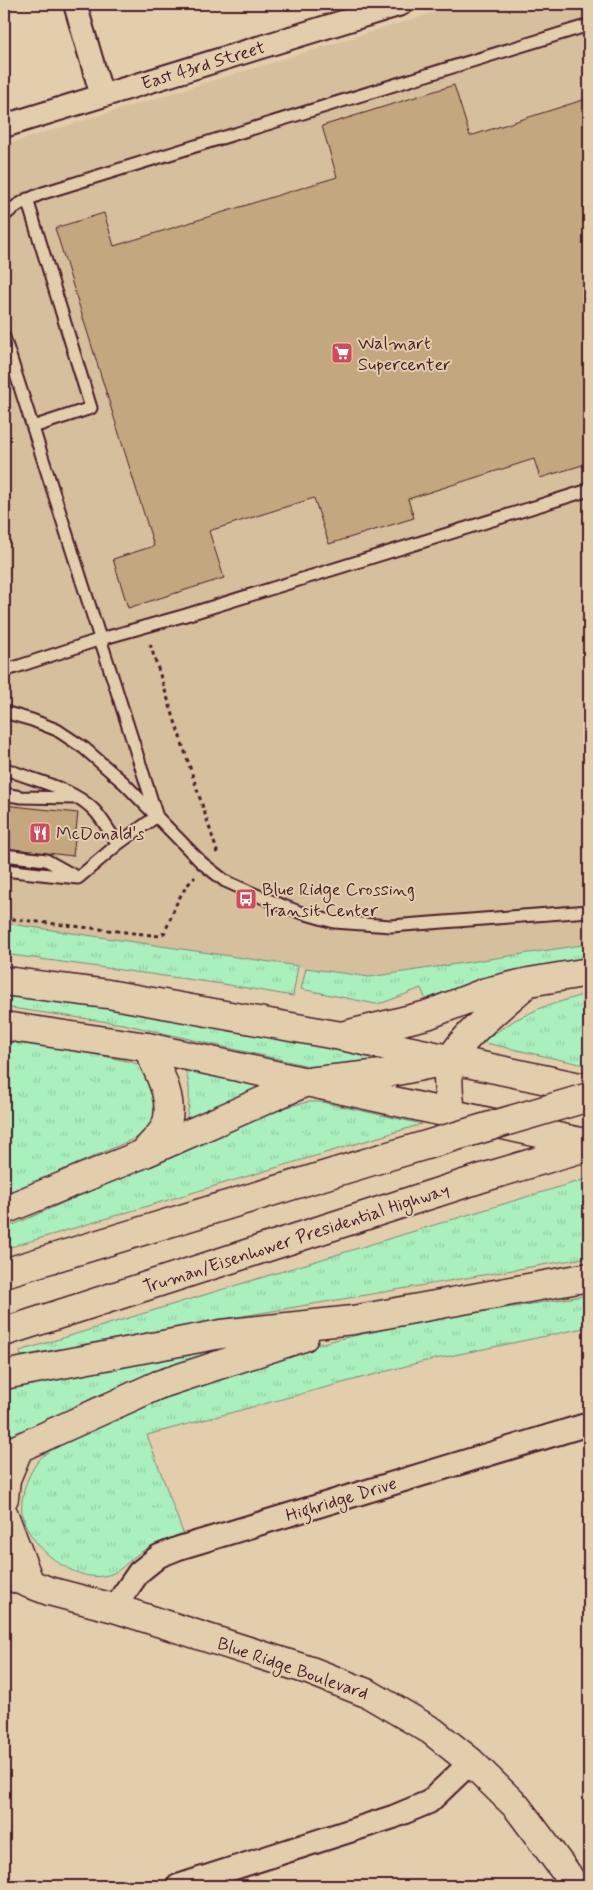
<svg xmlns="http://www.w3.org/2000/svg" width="593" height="1890" viewBox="0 0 593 1890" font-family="Mynerve,sans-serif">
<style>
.built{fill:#d6bf9c}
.grass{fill:url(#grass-tufts);stroke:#7a8874}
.building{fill:#c3a77f;stroke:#4a1f2b}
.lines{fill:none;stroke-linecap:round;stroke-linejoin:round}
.lane-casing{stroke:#4a1f2b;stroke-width:15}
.street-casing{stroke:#4a1f2b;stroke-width:26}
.secondary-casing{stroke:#4a1f2b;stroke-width:31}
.primary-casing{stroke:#4a1f2b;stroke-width:31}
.highway-casing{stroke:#4a1f2b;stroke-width:31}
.path{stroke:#4a1f2b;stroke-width:3;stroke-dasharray:4 4;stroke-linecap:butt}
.lane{stroke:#e2cdac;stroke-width:11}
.street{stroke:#e2cdac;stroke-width:22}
.secondary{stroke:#e2cdac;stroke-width:28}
.primary{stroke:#e2cdac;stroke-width:28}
.highway{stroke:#e2cdac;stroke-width:28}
.highway-bridge-casing{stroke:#4a1f2b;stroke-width:31;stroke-linecap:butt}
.highway-bridge{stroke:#e2cdac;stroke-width:28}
.labels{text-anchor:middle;stroke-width:4;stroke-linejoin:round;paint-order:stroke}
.street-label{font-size:18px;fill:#4a1f2b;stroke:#e2cdac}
.poi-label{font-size:18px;fill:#4a1f2b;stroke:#e2cdac;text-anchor:start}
</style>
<defs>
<pattern id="grass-tufts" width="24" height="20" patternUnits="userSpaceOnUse" patternTransform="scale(1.25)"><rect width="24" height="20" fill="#a9f0bd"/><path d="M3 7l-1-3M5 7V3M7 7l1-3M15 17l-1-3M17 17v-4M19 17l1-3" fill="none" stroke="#93cda3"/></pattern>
</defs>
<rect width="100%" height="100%" fill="#e2cdac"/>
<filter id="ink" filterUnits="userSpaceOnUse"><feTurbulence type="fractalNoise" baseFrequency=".02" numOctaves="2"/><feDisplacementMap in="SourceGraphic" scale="10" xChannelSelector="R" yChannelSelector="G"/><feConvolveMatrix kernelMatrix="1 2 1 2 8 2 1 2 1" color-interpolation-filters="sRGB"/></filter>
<g filter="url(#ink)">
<!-- built -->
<path class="built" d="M462 4H589V944L370 977 4 923V145Z"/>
<!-- grass -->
<path class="grass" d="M4 923 298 966 293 996 223 984 4 954Z
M589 944V958L493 975 426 1000 421 988 385 1002 376 1004 301 989 306 968 370 977Z
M4 992 157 1012 425 1062 322 1069 123 1024 4 1007Z
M589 993V1066L481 1042 515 1020 543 1007Z
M4 1041 85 1052 131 1062 140 1065 148 1073 156 1087 155 1120 148 1129 140 1136 4 1196V1148L9 1146 4 1130Z
M184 1066 277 1087 184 1128C190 1107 192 1087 184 1066Z
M308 1102H322L422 1124 4 1249V1229L269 1112 294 1105Z
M589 1178V1257L184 1326 21 1356 20 1351Z
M589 1295V1327L421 1362 147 1435 183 1533C170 1539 153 1544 141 1552 127 1560 121 1574 103 1576 72 1581 31 1547 23 1518 18 1499 28 1473 40 1459 52 1445 103 1426 122 1417 183 1391 243 1363 307 1347 400 1323 495 1310 589 1295Z
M277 1335 149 1375 92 1398 4 1444V1386Z"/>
<!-- building -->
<path class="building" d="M454 85 470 136 589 98V463L540 478 534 459 408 499 414 518 329 544 314 498 209 531 224 578 128 608 113 559 154 546 55 228 104 213 114 246 337 177 322 126Z
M4 805 78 813 73 856 4 848Z"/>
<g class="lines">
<!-- lane casing -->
<g class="lane-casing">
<path id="lane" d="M27 199 91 408 33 427
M4 216C15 205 28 199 43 193L589 25
M4 337 156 814
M4 671 101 639 186 615 589 490
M4 712 32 720 57 730 84 748 124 783 202 863 225 881 268 900 299 912 334 922 391 926 589 911
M4 768C33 781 69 786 93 809 103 819 110 833 118 844
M4 794 21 797 75 798
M4 855 46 860 73 875
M4 870 78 878 118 844 157 816"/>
</g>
<!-- street casing -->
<g class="street-casing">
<path id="street" d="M75 4 102 96
M4 126 401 4
M114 1608 139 1572 159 1556 179 1548 589 1424
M178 1886 393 1817 429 1802 471 1762"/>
</g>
<!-- secondary casing -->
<g class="secondary-casing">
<path id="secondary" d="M4 1574 49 1591 114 1608 311 1671 369 1694 432 1731 471 1762 517 1807 567 1874 574 1886"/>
</g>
<!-- primary casing -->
<g class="primary-casing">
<path id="primary" d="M4 981 108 994 341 1036 589 1089
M4 1026 147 1047 589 1144"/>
</g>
<!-- highway casing -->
<g class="highway-casing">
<path id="highway" d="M341 1036 427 1015 486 992 529 982 589 972
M451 1114C450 1099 445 1074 451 1060 461 1037 506 1002 526 984
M145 1152C151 1144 161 1136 165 1127 177 1103 157 1068 147 1047
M4 1210 145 1153 306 1082 382 1074 451 1060
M4 1273 382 1158
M4 1332 482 1178 589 1146
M4 1375 221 1334 353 1320 589 1277
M4 1456 19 1448 158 1385 304 1337
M4 1498 6 1479 19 1448
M4 1515 30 1584"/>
</g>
<!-- path -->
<path class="path" d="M150 644 217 851 215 854
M4 918 160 936 165 932C173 912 179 892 195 877"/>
<!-- lane -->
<use href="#lane" class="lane"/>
<!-- street -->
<use href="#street" class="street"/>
<!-- secondary -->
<use href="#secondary" class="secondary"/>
<!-- primary -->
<use href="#primary" class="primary"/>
<!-- highway -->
<use href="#highway" class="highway"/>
<!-- highway-bridge casing -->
<g class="highway-bridge-casing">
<path id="highway-bridge" d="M382 1158 589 1097"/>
</g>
<!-- highway-bridge -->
<use href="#highway-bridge" class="highway-bridge"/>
</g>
</g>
<!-- icons -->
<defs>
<g id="supermarket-square" transform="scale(1.125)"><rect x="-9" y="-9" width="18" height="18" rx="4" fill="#d1495b" stroke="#e2cdac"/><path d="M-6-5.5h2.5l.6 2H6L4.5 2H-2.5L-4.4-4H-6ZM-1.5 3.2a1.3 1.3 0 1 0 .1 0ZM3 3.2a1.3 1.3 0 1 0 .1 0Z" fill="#fff"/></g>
<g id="restaurant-square" transform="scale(1.125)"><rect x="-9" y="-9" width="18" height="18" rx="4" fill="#d1495b" stroke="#e2cdac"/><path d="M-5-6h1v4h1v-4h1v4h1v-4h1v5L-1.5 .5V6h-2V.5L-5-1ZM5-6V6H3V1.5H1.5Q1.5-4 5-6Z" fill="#fff"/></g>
<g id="bus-square" transform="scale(1.125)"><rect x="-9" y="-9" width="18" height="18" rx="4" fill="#d1495b" stroke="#e2cdac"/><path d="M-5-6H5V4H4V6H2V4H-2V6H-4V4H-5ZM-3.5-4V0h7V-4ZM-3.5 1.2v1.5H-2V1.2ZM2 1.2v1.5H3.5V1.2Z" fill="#fff"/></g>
</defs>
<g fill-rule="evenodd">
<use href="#supermarket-square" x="342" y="353"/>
<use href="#restaurant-square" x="40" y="833"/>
<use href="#bus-square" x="246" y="899"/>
</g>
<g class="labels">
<!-- street labels -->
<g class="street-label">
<text transform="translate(203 65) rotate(-17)" y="6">East 43rd Street</text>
<text transform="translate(296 1238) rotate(-18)" y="6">Truman/Eisenhower Presidential Highway</text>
<text transform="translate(341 1499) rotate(-17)" y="6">Highridge Drive</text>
<text transform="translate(293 1668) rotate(19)" y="6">Blue Ridge Boulevard</text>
</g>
<!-- poi labels -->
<g class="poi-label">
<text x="358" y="349">Walmart<tspan x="358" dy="21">Supercenter</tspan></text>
<text x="56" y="839">McDonald's</text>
<text x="262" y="895">Blue Ridge Crossing<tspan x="262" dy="21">Transit Center</tspan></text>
</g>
</g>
<!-- margin -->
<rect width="593" height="1890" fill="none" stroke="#e2cdac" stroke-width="20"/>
<rect x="10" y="10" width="573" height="1870" fill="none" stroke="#4a1f2b" stroke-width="2" filter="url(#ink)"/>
</svg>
